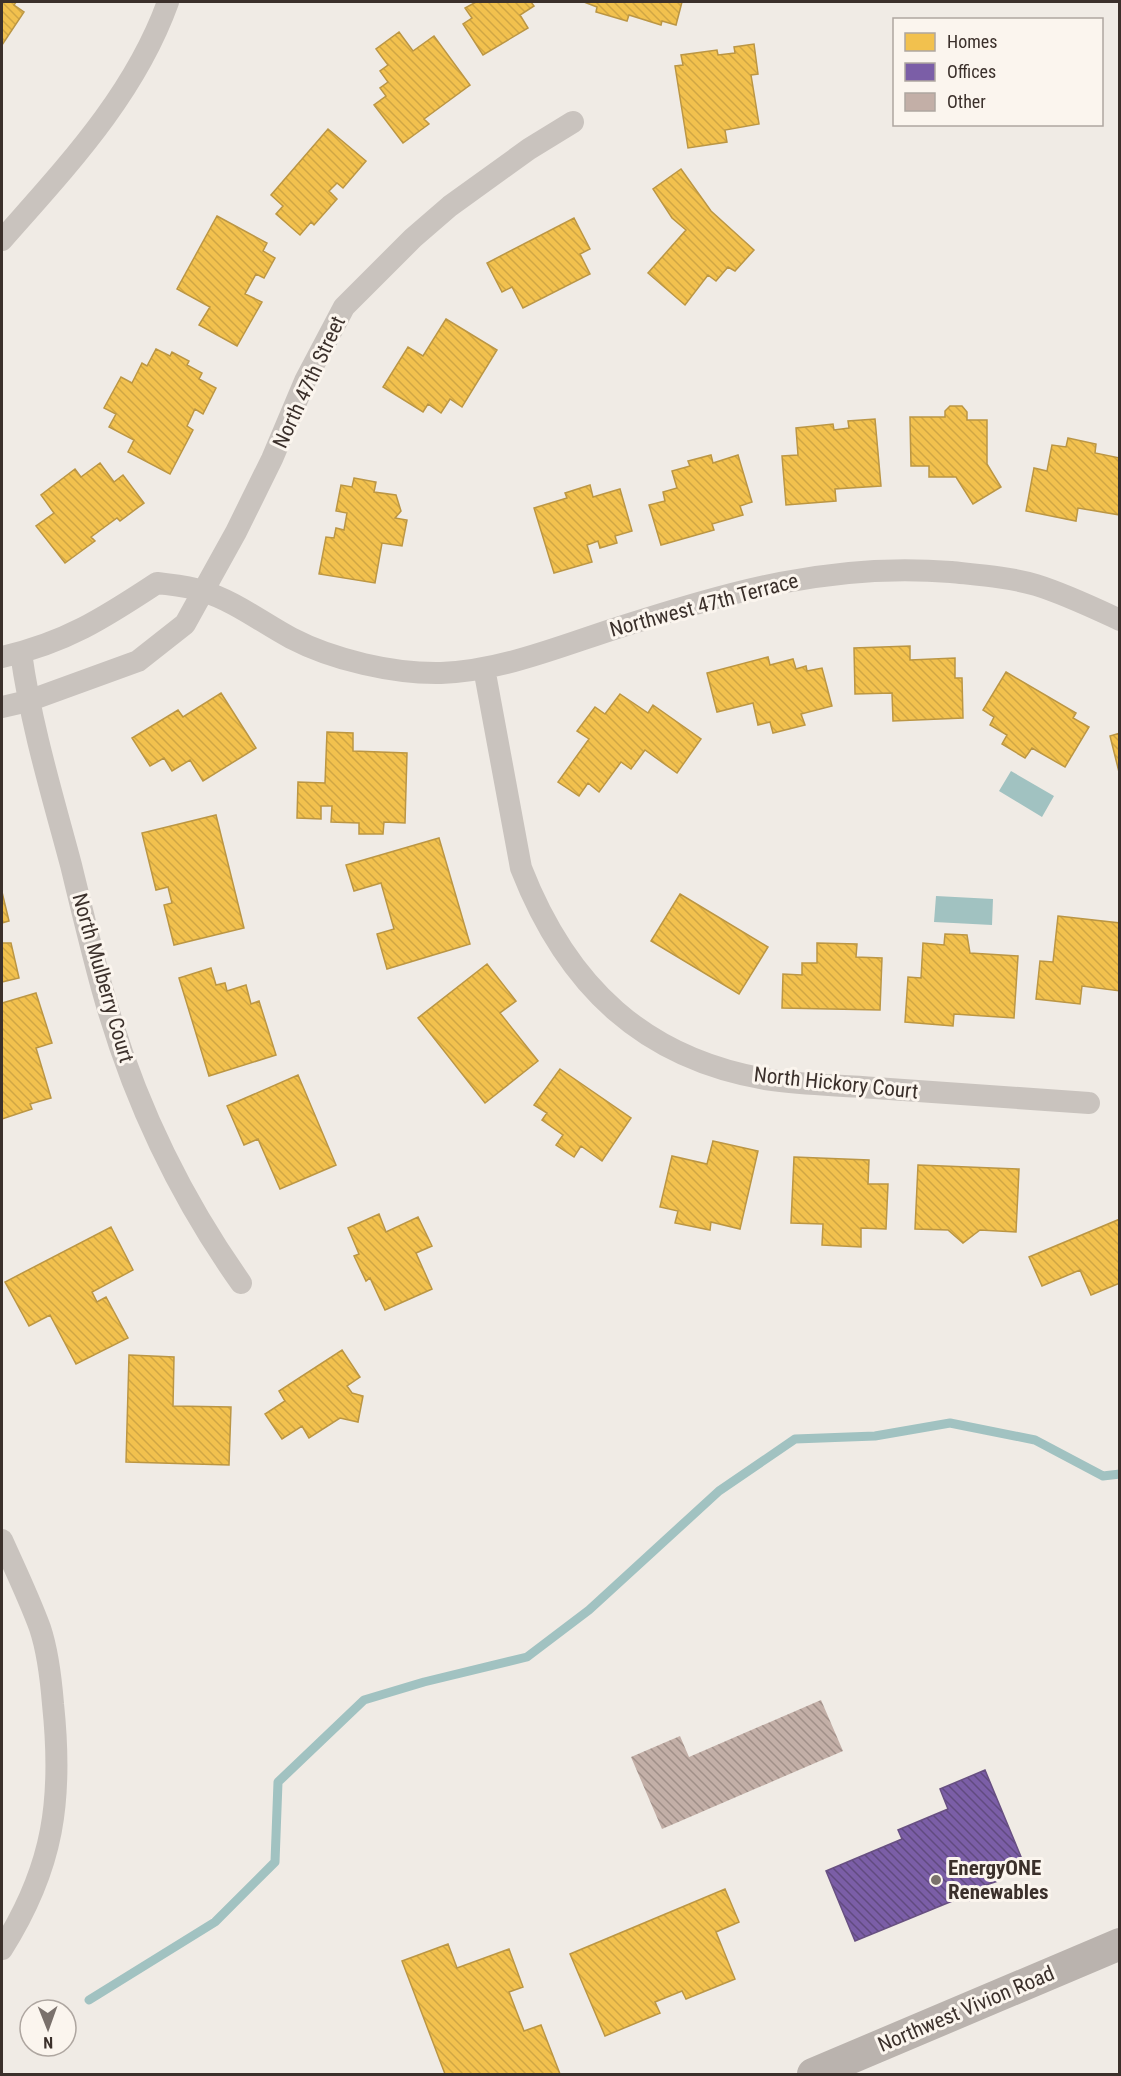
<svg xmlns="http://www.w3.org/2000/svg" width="1121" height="2076" viewBox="0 0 1121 2076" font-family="'Roboto Condensed',sans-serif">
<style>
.water{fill:#a1c2c1}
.homes{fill:url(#homes-back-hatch);stroke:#bb9644;stroke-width:1.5}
.offices{fill:url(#offices-back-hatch);stroke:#685082;stroke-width:1.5}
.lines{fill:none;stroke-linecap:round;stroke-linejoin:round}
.stream{stroke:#a1c2c1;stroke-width:9}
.building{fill:url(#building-back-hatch)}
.street{stroke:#c9c3be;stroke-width:22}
.secondary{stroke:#bab3ae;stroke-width:32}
.poi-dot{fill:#7a716c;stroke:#fbf5ee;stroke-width:2}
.labels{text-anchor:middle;stroke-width:6;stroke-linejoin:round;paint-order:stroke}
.street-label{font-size:21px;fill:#3b302b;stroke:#fbf5ee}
.poi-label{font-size:21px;font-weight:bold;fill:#3b302b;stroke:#fbf5ee;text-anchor:start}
</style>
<defs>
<pattern id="homes-back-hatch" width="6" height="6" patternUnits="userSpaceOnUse" patternTransform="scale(1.5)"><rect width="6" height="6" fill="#f2c14e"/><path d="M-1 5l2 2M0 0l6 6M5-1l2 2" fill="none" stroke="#d0a644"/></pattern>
<pattern id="offices-back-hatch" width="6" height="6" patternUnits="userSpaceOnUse" patternTransform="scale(1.5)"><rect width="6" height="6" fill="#7b5ea7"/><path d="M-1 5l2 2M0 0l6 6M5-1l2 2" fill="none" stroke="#614a80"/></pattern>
<pattern id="building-back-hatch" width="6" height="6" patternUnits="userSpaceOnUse" patternTransform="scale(1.5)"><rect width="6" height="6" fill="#c3afa7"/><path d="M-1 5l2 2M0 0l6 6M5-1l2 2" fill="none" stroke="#a08f88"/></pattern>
</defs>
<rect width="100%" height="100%" fill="#f0ebe5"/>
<!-- water -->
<path class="water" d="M1011 771 1054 796 1042 817 999 791Z
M936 896 993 899 992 925 934 922Z"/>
<!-- homes -->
<path class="homes" d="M2 2H16L14 5 24 12 2 45Z
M476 2H531L534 6 520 15 528 28 483 55 463 24 472 18 465 8Z
M584 2H682L676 25 662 21 661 25 629 15 627 21 596 12 597 7Z
M399 32 413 51 434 36 470 85 424 119 429 124 403 143 374 105 386 96 380 88 388 82 380 71 388 65 376 49Z
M754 44 758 74 751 75 759 124 725 130 727 142 688 148 675 66 683 65 681 55 717 50 718 55 735 53 734 47Z
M328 129 366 161 343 188 337 183 329 191 337 199 314 225 311 222 300 235 276 214 283 206 271 195Z
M681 169 711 211 754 250 735 271 728 267 716 281 708 275 685 305 648 273 686 230 672 218 653 189Z
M217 216 267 243 263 251 275 258 264 278 256 274 245 294 262 302 237 346 199 325 210 307 177 289Z
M574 218 590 249 580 254 590 274 523 308 512 287 502 292 487 263Z
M446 319 497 350 462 407 450 399 441 413 428 404 423 412 383 387 408 347 423 356Z
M156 349 170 356 172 352 189 361 187 365 202 373 199 379 216 388 203 414 195 409 187 426 193 430 170 474 128 452 134 440 109 427 116 414 104 408 121 377 132 383 142 363 147 366Z
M950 406H962L967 412V420H987V464L1001 487 973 504 956 477H929V466H911L910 417H945V411Z
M875 419 881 486 835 489 836 501 786 505 782 456 798 455 796 428 833 424 834 430 849 428 848 421Z
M1068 438 1096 444 1095 453 1120 458V515L1078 508 1076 521 1026 511 1034 468 1047 471 1052 445 1066 447Z
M711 455 713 463 738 455 752 502 740 506 743 515 712 524 714 530 661 545 649 505 665 501 663 492 677 488 672 471 690 466 688 461Z
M100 463 114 482 123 475 144 503 120 521 117 518 91 537 95 541 65 563 36 526 54 513 41 495 75 469 81 477Z
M354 478 376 482 374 492 396 495 401 511 395 518 407 520 402 546 382 543 375 583 319 574 326 537 334 538 336 528 344 530 347 513 336 511 341 485 352 487Z
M590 485 593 497 620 489 632 531 615 536 617 543 600 548 598 541 587 545 592 562 554 573 534 508 567 498 565 493Z
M910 646V660L955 658V678H962L963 718 893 721 892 693 855 694 854 648Z
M768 657 770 665 793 659 796 669 806 666 807 671 822 668 832 706 801 714 805 725 773 733 770 722 758 725 753 703 717 712 707 673Z
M1006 672 1076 713 1073 718 1089 727 1065 767 1032 748 1025 758 1002 744 1007 735 990 725 994 717 983 710Z
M221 693 256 748 203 781 190 760 172 771 164 758 150 766 132 738 178 710 183 717Z
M620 694 648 713 653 705 701 739 677 773 645 750 631 769 621 762 599 792 588 783 579 796 558 782 589 739 577 731 595 707 605 714Z
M327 732 353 733V751L407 753 405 823 384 822 383 834H359V823L331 822 332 806H321V819L297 818 298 782 325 783Z
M1120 733V776L1110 736Z
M216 815 244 928 174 945 164 905 172 903 168 887 156 890 142 833Z
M439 838 470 944 387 969 377 934 394 929 381 883 354 891 346 865Z
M2 892 9 921 2 923Z
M680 894 768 947 739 994 651 941Z
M1058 916 1120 923V991L1082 986 1080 1004 1036 999 1040 961 1053 962Z
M945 934 967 935 970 953 1018 956 1014 1018 954 1014 953 1026 905 1022 908 977 921 978 923 943 944 945Z
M2 943H11L19 978 2 982Z
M817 943 857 944 856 957 882 958 880 1010 782 1008 783 974 802 975V963H817Z
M487 964 516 1001 500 1013 538 1061 485 1103 418 1018Z
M211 968 216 985 225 983 227 991 246 985 251 1004 259 1001 276 1055 209 1076 179 978Z
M36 993 52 1043 36 1048 51 1098 30 1104 32 1109 2 1119V1003Z
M560 1069 631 1118 602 1161 581 1146 574 1157 556 1145 563 1135 542 1120 547 1113 534 1105Z
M298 1075 336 1165 280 1189 258 1139 244 1145 227 1106Z
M713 1141 758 1151 740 1229 711 1222 710 1230 675 1223 678 1211 660 1207 672 1156 707 1164Z
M794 1157 869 1160 868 1184H888L886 1229 861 1228V1247L822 1245 823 1224 791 1223Z
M918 1165 1019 1169 1016 1232 980 1230 963 1243 948 1230 915 1229Z
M379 1214 386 1232 418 1217 432 1246 416 1253 432 1289 385 1310 370 1278 366 1281 354 1256 359 1254 348 1228Z
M1120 1219V1283L1091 1295 1080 1270 1042 1286 1029 1257Z
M111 1227 133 1270 92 1292 97 1302 106 1297 128 1338 76 1364 50 1315 29 1326 5 1282Z
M342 1350 360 1377 347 1386 352 1393 363 1396 358 1422 340 1418 309 1438 302 1426 282 1439 265 1414 285 1401 279 1391Z
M129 1355 174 1357 173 1406 231 1407 229 1465 126 1462Z
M725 1889 739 1922 716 1932 735 1979 686 1999 682 1991 655 2002 660 2013 605 2036 570 1954Z
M448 1944 457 1968 509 1949 523 1987 509 1992 524 2031 541 2025 560 2074H445L402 1961Z"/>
<!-- offices -->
<path class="offices" d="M985 1770 1024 1864 996 1875 998 1881 986 1885 990 1893 970 1901 967 1895 855 1941 826 1871 902 1839 898 1830 948 1809 940 1789Z"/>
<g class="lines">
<!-- stream -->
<path class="stream" d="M89 2000 215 1922 275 1862 278 1782 364 1700 424 1682 527 1657 589 1610 719 1491 795 1439 875 1436 950 1423 1035 1440 1103 1476 1120 1474"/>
</g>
<!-- building -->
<path class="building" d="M821 1700 843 1751 662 1829 631 1757 680 1736 689 1757Z"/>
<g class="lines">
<!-- street -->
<path class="street" d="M2 240C67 166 134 96 168 2
M21 653C31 725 52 794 71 865 81 906 91 948 102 988 131 1094 178 1194 241 1283
M2 657C65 643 104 618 157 583 172 585 188 586 202 591 235 601 261 622 291 638 333 660 394 674 441 673 501 671 561 646 617 628 731 592 829 562 951 572 979 575 1009 577 1036 585 1065 594 1092 607 1120 620
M484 668 521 868C567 986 644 1060 771 1080 805 1085 841 1085 875 1088 947 1093 1018 1098 1089 1103
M2 707 28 701 138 661 185 624 236 532 272 459 305 381 344 307 413 238 450 206 529 149 573 122
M2 1540C15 1569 29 1598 40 1628 48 1652 51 1679 53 1704 63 1799 54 1867 2 1949"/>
<!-- secondary -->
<path class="secondary" d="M813 2074 1120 1944"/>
</g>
<!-- markers -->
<circle class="poi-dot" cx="936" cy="1880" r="6"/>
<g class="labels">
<!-- street labels -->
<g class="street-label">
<text transform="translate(309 382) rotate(-65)" y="7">North 47th Street</text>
<text transform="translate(704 605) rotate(-15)" y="7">Northwest 47th Terrace</text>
<text transform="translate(103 978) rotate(74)" y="7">North Mulberry Court</text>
<text transform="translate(836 1083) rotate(6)" y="7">North Hickory Court</text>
<text transform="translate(966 2009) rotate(-23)" y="7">Northwest Vivion Road</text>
</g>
<!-- poi labels -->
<g class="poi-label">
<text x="948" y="1875">EnergyONE<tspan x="948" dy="24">Renewables</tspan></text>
</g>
</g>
<!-- border -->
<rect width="1121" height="2076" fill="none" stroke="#3b302b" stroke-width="6"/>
<!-- legend -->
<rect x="893" y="18" width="210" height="108" fill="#fbf5ee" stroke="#aea6a0" stroke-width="1.5"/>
<rect x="905" y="33" width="30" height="18" fill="#f2c14e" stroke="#aea6a0" stroke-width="1.5"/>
<text x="947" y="48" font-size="18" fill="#3b302b">Homes</text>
<rect x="905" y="63" width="30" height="18" fill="#7b5ea7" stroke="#aea6a0" stroke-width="1.5"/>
<text x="947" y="78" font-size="18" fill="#3b302b">Offices</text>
<rect x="905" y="93" width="30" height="18" fill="#c3afa7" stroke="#aea6a0" stroke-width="1.5"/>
<text x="947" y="108" font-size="18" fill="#3b302b">Other</text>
<!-- north arrow -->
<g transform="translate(48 2028) rotate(179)"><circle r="28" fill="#fbf5ee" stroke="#aea6a0" stroke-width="1.5"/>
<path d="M0-4.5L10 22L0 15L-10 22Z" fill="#7a716c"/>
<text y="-9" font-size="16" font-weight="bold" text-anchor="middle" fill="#3b302b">N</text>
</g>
</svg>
